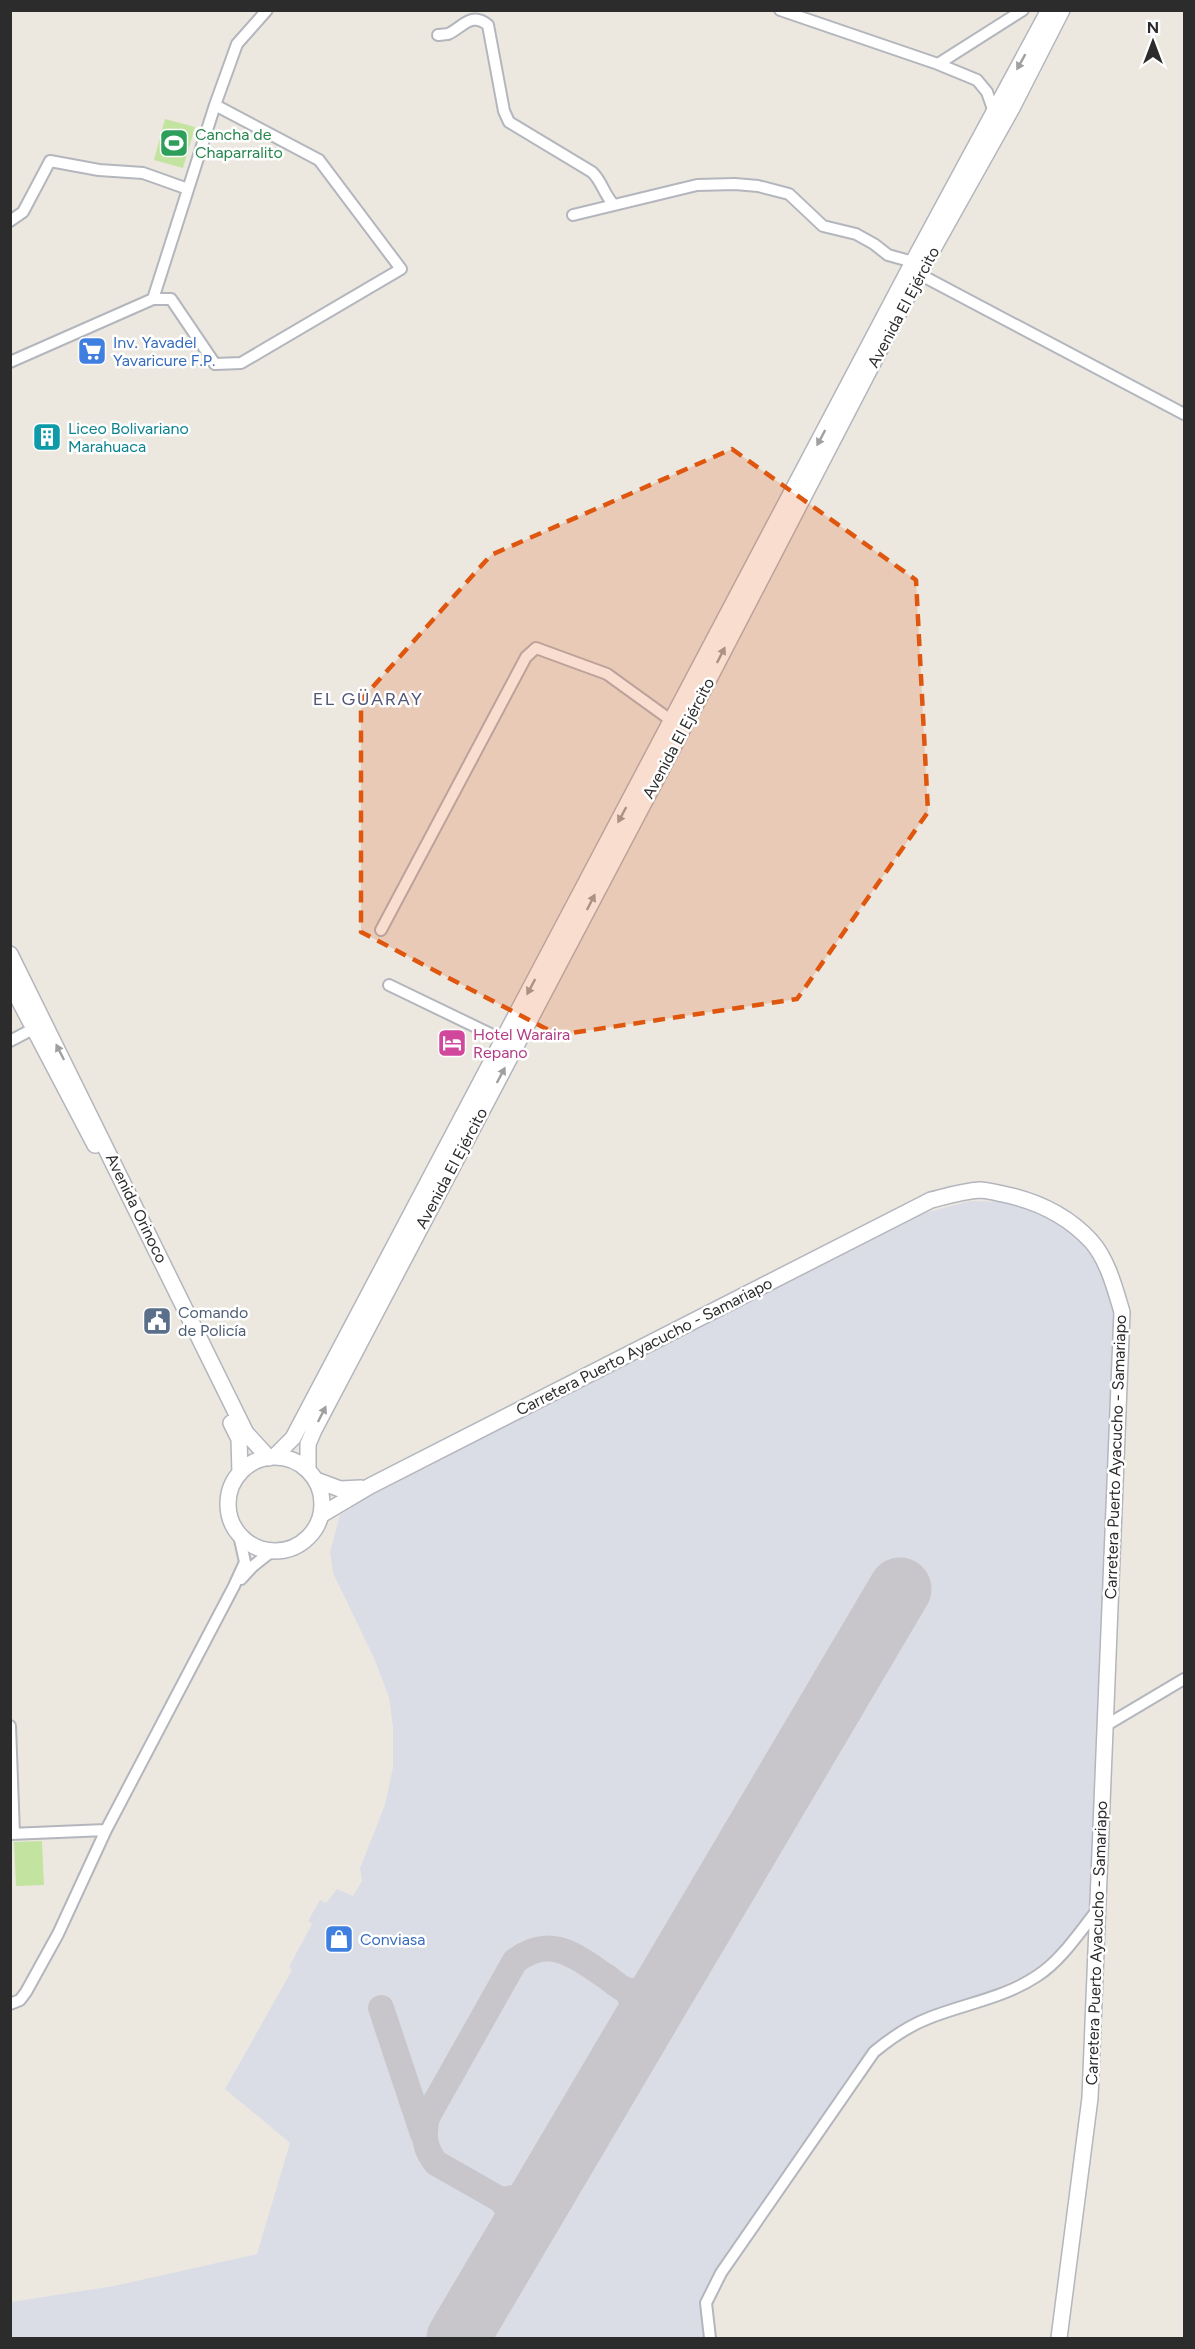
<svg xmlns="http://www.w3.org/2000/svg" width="1195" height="2349" viewBox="0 0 1195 2349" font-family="Figtree,sans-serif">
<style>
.airport{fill:#dbdde6}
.pitch{fill:#c3e3a0}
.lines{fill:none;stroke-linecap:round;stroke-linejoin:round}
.taxiway{stroke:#c8c6ca;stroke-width:26}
.runway{stroke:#c8c6ca;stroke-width:63}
.street-casing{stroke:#b4b6be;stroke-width:14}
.secondary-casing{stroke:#b4b6be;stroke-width:18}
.street{stroke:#fff;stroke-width:10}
.secondary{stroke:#fff;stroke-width:15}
.oneway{fill:#a0a0a0}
.marked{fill:#df570e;fill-opacity:0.2;stroke:#df570e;stroke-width:4.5;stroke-dasharray:12 8;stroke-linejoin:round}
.labels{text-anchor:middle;stroke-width:5;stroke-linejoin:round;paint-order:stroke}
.leisure-label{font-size:16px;fill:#27864d;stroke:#fff;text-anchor:start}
.street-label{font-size:16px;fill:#2c2c2c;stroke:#fff}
.shop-label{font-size:16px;fill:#366cbe;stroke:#fff;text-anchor:start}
.culture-label{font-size:16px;fill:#0d838f;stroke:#fff;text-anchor:start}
.hotel-label{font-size:16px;fill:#b23c85;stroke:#fff;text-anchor:start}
.service-label{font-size:16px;fill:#4e5e75;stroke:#fff;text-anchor:start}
.neighbourhood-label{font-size:18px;letter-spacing:1.5px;fill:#515679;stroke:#fff}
</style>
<rect width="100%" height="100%" fill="#ece8e0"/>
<!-- airport -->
<path class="airport" d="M970 1201 1005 1202 1041 1213 1070 1230 1095 1255 1108 1282 1115 1321 1092 1906 1064 1944 1032 1972 990 1991 929 2013 886 2035 854 2068 707 2290 703 2338H11V2302L114 2286 257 2254 290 2143 225 2089 292 1970 289 1967 312 1924 308 1921 320 1900 326 1903 337 1889 353 1896 362 1881 360 1868 385 1805 393 1767V1727L389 1697 373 1656 333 1573 330 1552 340 1515 378 1490 921 1214Z"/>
<!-- pitch -->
<path class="pitch" d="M165 119 195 127 183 168 154 160Z
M42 1841 44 1885 16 1886 14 1842Z"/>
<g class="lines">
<!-- taxiway -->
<path class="taxiway" d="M626 1990C636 2005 638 2017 637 2035
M381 2008 423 2134
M501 2200 526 2196 550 2184
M516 2239C514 2224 511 2211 501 2200L436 2163C424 2148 423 2135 427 2117L515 1961C551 1934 575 1956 607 1977 612 1981 620 1988 626 1990 641 1994 658 1984 671 1978"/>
<!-- runway -->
<path class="runway" d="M458 2338 900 1589"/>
<!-- street casing -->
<g class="street-casing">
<path id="street" d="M780 10 938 64 977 80 987 92 994 112
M438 35C439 35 447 34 448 34 462 28 471 11 488 25L504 111 509 122 592 172C602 181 604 195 614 205
M938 64 1023 10
M573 215 697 185 735 184 758 186 789 194 823 226 856 234 874 244 888 255 913 262
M10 221 23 212 50 161 99 170 143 173 188 189
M919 274 1184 414
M153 299H171L215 364 241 363 401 269 319 160 215 105
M10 362 153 299 215 105 237 44 267 10
M381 930 526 657 536 648 607 674 672 721
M389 985 503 1040
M10 1041 33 1029
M241 1579 253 1566 272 1551
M10 1726 14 1834
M1105 1726 1184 1679
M10 1834 106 1830
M10 2004 20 2000 26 1992 58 1934 106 1830 234 1586 245 1562 239 1535
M710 2338 706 2303 721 2273 874 2052C891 2038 908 2026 929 2018 964 2004 1004 1998 1037 1976 1062 1960 1080 1931 1099 1908"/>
</g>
<!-- secondary casing -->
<g class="secondary-casing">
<path id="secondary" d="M10 954 246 1433 269 1458
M10 983 95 1145
M231 1423 239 1439 240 1473
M228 1504a47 47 0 1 1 94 0a47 47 0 1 1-94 0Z
M274 1457 293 1438 913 262 1049 10
M308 1470V1444L314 1430 708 681 919 274 1012 108 1062 10
M316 1480 340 1489 361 1488
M321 1515 370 1486 931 1200C947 1196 963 1191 980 1190 988 1190 996 1193 1003 1194 1037 1201 1067 1215 1091 1241 1108 1260 1115 1289 1122 1312L1090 2098 1059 2338"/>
</g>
<!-- street -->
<use href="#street" class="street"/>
<!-- secondary -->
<use href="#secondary" class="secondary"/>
</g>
<!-- one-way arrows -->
<defs><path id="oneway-solid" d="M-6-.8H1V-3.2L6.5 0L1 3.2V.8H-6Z" transform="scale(1.5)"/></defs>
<g class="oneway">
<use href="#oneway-solid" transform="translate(1021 62) rotate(119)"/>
<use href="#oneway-solid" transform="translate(821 438) rotate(118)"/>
<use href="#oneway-solid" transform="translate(721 655) rotate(-63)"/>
<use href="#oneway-solid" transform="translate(622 815) rotate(118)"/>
<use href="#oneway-solid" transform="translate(591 902) rotate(-63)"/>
<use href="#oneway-solid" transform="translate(531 987) rotate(118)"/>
<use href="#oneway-solid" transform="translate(60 1052) rotate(-117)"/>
<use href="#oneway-solid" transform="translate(501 1075) rotate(-62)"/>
<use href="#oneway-solid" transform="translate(322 1414) rotate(-63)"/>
</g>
<!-- marked area -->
<path class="marked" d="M732 449 916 580 928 812 797 999 558 1035 361 932V700L491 555Z"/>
<!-- icons -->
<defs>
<g id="stadium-square" transform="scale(1.5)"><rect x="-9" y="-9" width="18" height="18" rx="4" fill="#2e9e5b" stroke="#fff"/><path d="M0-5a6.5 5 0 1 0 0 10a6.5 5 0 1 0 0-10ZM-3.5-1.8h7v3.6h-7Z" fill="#fff"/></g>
<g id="supermarket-square" transform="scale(1.5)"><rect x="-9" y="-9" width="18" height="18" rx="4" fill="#3f7fe0" stroke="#fff"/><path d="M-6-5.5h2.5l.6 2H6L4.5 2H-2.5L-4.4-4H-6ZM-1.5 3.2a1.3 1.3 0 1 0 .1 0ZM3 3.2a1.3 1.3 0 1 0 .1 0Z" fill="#fff"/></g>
<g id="building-square" transform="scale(1.5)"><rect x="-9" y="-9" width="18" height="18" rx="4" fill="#0f9aa8" stroke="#fff"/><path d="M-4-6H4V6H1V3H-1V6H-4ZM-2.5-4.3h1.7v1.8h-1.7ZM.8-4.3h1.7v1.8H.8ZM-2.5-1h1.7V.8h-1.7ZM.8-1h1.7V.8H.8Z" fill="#fff"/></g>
<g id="hotel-square" transform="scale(1.5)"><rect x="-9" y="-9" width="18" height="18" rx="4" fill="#d1479c" stroke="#fff"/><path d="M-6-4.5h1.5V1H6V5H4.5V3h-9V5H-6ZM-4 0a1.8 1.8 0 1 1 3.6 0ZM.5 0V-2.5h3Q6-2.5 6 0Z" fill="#fff"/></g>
<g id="civic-square" transform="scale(1.5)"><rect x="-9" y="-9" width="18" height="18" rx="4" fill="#5c6f8a" stroke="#fff"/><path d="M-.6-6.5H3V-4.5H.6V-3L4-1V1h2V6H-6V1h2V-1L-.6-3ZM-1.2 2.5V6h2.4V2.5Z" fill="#fff"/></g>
<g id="shop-square" transform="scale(1.5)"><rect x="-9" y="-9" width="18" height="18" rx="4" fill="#3f7fe0" stroke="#fff"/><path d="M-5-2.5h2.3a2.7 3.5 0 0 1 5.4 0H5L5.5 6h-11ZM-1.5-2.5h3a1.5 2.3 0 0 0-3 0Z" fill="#fff"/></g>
</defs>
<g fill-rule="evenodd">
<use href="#stadium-square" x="174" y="143"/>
<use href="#supermarket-square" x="92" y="351"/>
<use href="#building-square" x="47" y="437"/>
<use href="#hotel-square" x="452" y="1043"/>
<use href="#civic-square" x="157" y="1321"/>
<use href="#shop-square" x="339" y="1939"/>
</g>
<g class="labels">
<!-- leisure labels -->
<g class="leisure-label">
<text x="195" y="140">Cancha de<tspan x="195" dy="18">Chaparralito</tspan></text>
</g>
<!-- street labels -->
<g class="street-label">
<text transform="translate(903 307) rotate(-62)" y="6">Avenida El Ejército</text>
<text transform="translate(678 738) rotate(-62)" y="6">Avenida El Ejército</text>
<text transform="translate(451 1168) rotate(-62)" y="6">Avenida El Ejército</text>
<text transform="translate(137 1208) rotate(64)" y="6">Avenida Orinoco</text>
<text transform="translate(644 1346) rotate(-27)" y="6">Carretera Puerto Ayacucho - Samariapo</text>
<text transform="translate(1115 1457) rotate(-88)" y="6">Carretera Puerto Ayacucho - Samariapo</text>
<text transform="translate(1096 1943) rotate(-88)" y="6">Carretera Puerto Ayacucho - Samariapo</text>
</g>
<!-- shop labels -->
<g class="shop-label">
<text x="113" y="348">Inv. Yavadel<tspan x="113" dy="18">Yavaricure F.P.</tspan></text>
<text x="360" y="1945">Conviasa</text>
</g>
<!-- culture labels -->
<g class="culture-label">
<text x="68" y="434">Liceo Bolivariano<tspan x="68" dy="18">Marahuaca</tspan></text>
</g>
<!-- hotel labels -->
<g class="hotel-label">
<text x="473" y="1040">Hotel Waraira<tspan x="473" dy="18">Repano</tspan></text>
</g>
<!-- service labels -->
<g class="service-label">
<text x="178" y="1318">Comando<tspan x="178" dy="18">de Policía</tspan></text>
</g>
<!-- neighbourhood labels -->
<g class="neighbourhood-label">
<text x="368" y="705">EL GÜARAY</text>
</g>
</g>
<!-- border -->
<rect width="1195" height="2349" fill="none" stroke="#2c2c2c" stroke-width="24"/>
<!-- north arrow -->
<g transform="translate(1153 42)" stroke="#ffffff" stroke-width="4.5" paint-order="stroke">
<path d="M0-4.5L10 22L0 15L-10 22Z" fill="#2c2c2c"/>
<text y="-9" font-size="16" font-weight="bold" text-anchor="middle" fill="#2c2c2c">N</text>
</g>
</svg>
